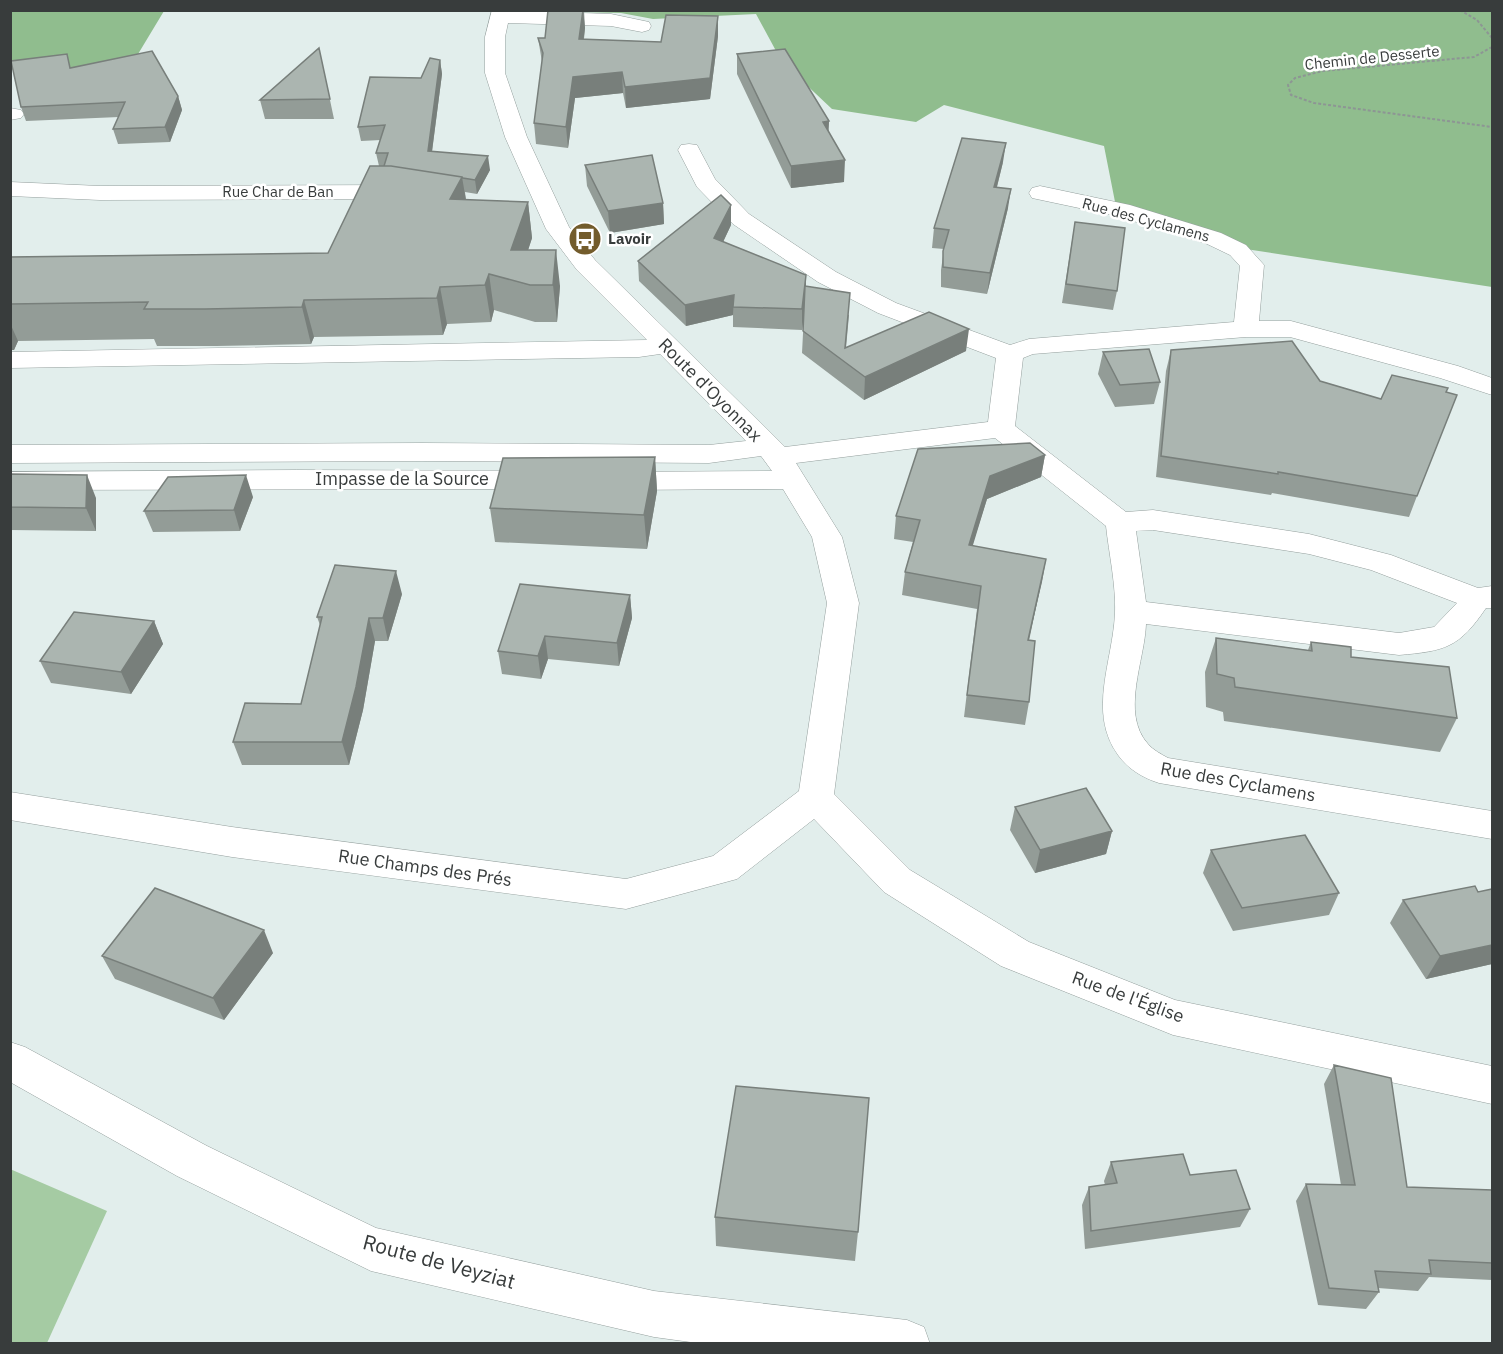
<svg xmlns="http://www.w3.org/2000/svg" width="1503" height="1354" viewBox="0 0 1503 1354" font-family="'IBM Plex Sans',sans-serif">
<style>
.green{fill:#a5cba3}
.forest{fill:#90bd8e}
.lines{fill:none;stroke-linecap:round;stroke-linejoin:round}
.minor-casing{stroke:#949f9d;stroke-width:1}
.path{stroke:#8d9594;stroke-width:2;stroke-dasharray:3 2;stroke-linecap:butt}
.minor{fill:#fff;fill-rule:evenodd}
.wall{fill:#939c97}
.shaded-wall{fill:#787f7b}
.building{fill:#abb5b0;stroke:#787f7b;stroke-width:1.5}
.labels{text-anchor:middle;stroke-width:5;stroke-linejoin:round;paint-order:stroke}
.far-street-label{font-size:15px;fill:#383c3c;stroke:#fff}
.far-poi-label{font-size:15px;font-weight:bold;fill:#383c3c;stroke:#fff;text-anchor:start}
.street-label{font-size:18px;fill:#383c3c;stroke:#fff}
.near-street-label{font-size:21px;fill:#383c3c;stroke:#fff}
</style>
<rect width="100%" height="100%" fill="#e2eeec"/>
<!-- green -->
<path class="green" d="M10 1169 107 1211 47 1343H11Z"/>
<!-- forest -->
<path class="forest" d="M11 11H164L126 74 11 62Z
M536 11H1492V287L1239 248 1118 217 1104 146 944 105 916 122 832 109 782 62 756 14 653 19 621 13Z"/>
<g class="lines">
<!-- minor casing -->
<g class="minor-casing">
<path id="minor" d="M492 10 611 14 649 22 651 26 649 30 642 32 611 26 508 23 505 37V73L527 137 569 227 595 260 785 447 988 422 996 358 878 313 818 282 733 224 697 187 678 150 681 145 689 144 697 145 715 179 749 214 836 272 896 303 1010 345 1029 339 1234 322 1240 266 1230 255 1205 243 1117 216 1032 198 1029 193 1032 188 1040 186 1130 205 1221 233 1246 245 1264 265 1259 321H1291L1458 366 1492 378V395L1440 378 1290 337H1246L1033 354 1023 358 1015 426 1126 512 1153 510 1309 534 1391 555 1478 588 1492 586V608H1486C1459 648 1445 651 1399 655L1146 624C1145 660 1120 713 1148 744 1153 750 1161 754 1168 758L1492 811V839L1159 783C1143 778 1128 769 1118 755 1087 712 1113 661 1115 613 1116 584 1109 554 1106 526L995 438 796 463 842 537 859 603 834 794 910 870 1029 942 1175 1000 1492 1066V1104L1173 1035 1001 966 884 892 814 819 737 879 626 909 232 857 10 820V792L232 827 626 879 713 856 799 791 827 603 812 537 783 489 611 490 601 487 597 481 601 475 611 472 772 471 761 456 709 463 422 461 10 463V445L422 443 709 445 746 441 660 354 639 357 10 368V352L647 340 577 270 546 229 505 137 485 73V37ZM1153 530 1309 554 1371 570 1457 603 1434 627 1399 633 1146 602 1136 531Z
M10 108 21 110 24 114 21 118 10 120Z
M10 182 100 186 403 185 411 187 414 192 411 197 403 199 100 200 10 196Z
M297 470 542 471 552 474 556 480 552 486 542 489 10 490V472Z
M10 1042 25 1047 207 1146 376 1228 654 1291 907 1320 924 1327 930 1344H705L654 1337 371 1271 177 1176 10 1082Z"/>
</g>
<!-- path -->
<path class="path" d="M1460 10 1477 20 1492 38
M1492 47 1474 57 1323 71 1295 78 1288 85 1291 95 1314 103 1492 127"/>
<!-- minor -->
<use href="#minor" class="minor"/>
</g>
<!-- wall -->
<path class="wall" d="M548 10H584L585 28 584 39 661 42 718 16V36L710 99 626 108 623 93 575 98 568 148 536 144 534 123 542 62 538 38H545Z
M319 48 334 119H265L260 100Z
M737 54 829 121 828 131 844 182 791 188 737 74Z
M440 60 442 74 432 152 490 170 477 194 465 192 466 200 528 202 532 238 528 250 560 286 557 322H535L494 310 491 322 447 324 443 335 314 337 311 344 216 346H157L154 339 18 341 14 350H10V257L328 253 379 166 376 153 381 140 361 141 358 127 421 78Z
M72 68 178 96 182 110 170 142 118 144 113 129 119 117 26 121 21 107Z
M1003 162 997 187 1008 208 987 294 941 287V270L944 249 932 248 934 228Z
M585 165 663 203 664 224 610 233 587 186Z
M1075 222 1117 291 1113 310 1062 303Z
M731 225 723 242 806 286 849 315 846 348 966 351 864 400 802 353 804 314 802 330 733 327V315L686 326 639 281 638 261Z
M1171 350 1320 381 1381 399 1417 496 1409 517 1272 493 1271 495 1156 477 1166 371Z
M1103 352 1160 382 1154 404 1115 407 1098 374Z
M1045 455 1041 477 987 499 972 546 1046 559 1029 641V702L1025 725 964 717 977 609 902 595 905 572 913 542 894 539 896 516Z
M655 457 657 491 647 549 495 542 490 508Z
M10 474 96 498V531L10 530Z
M253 497 240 531 153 532 144 511Z
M402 594 388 641H375L363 710 349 765H242L233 742 301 704 320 625 317 617Z
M630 595 632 618 619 666 548 659 541 679 502 674 498 651Z
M154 621 163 644 131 694 51 683 40 661Z
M1216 638 1308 650 1311 642 1351 657 1457 718 1440 752 1224 721 1223 712 1206 707 1205 672Z
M1015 807 1112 831 1106 854 1035 873 1010 830Z
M1211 850 1339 893 1329 915 1233 931 1203 873Z
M1492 889V964L1426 979 1390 923 1403 900 1478 892Z
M273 953 224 1020 115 979 102 956Z
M1334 1065 1407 1187 1492 1190V1280L1429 1277 1418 1291 1378 1288 1379 1292 1366 1309 1318 1305 1296 1201 1306 1184 1341 1185 1324 1084Z
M1111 1162 1190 1175 1250 1209 1240 1227 1085 1249 1082 1205 1089 1187 1105 1185 1104 1181Z
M715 1217 858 1232 855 1261 716 1246Z"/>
<!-- shaded-wall -->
<path class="shaded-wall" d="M583 10 585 28 581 59 579 39Z
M718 16V36L710 99 626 108 625 87Z
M440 60 442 74 430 166 428 151Z
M622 72 623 93 575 98 568 148 566 127 573 77Z
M178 96 182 110 170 142 165 127Z
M829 121 828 143 823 122Z
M1006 143 1003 162 992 206 994 187Z
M488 156 490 170 477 194 475 180Z
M845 160 844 182 791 188V166Z
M462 177 468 212 450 199Z
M1011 189 1008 208 987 294 990 273Z
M528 202 532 238 518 281 511 250Z
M663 203 664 224 610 233 608 211Z
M731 205V225L715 259 714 238Z
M556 250 560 286 557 322 553 285Z
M489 274 494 310 491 322 485 285Z
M806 275V296L802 330V309Z
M440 287 447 324 443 335 437 298Z
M734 295 733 315 686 326 685 305Z
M304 300 314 337 311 344 302 307Z
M10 323 18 341 14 350H10Z
M969 329 966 351 864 400 865 377Z
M1045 455 1041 477 987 499 966 568 969 545 990 476Z
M655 457 657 491 647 549 644 515Z
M87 475 96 498V531L86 508Z
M246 475 253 497 240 531 234 510Z
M1046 559 1042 582 1023 663 1028 640Z
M396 571 402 594 388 641 383 618Z
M630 595 632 618 619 666 617 643Z
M369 618 375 641 363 710 349 765 342 742Z
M154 621 163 644 131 694 121 672Z
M545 636 548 659 541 679 538 656Z
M1112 831 1106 854 1035 873 1040 850Z
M264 930 273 953 224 1020 213 998Z
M1492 945V964L1426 979 1440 956Z"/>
<!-- building -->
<path class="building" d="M548 10H583L579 39 661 42 666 15 718 16 710 78 625 87 622 72 573 77 566 127 534 123 543 53 538 38H545Z
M319 48 330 99 260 100Z
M785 49 829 121 823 122 845 160 791 166 737 54Z
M152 51 178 96 165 127 113 129 125 102 21 107 11 61 67 54 70 68Z
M430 58 440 60 428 151 488 156 475 180 463 178 462 177 391 166H384L388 153H376L385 125 358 127 370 77 421 78Z
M962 138 1006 143 994 187 1011 189 990 273 943 267V251L949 230 934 228Z
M652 155 663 203 608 211 585 165Z
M370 166H391L462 177 450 199 528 202 511 250H556L553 285H530L489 274 485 285 440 287 437 298 304 300 302 307 205 309H144L148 302 10 304V257L328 253Z
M721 195 731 205 714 238 806 275 802 309 733 307 734 295 685 305 638 261Z
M1075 222 1125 228 1117 291 1066 284Z
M805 286 850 293 845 348 929 312 969 329 865 377 803 331Z
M1292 341 1320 381 1381 399 1392 375 1448 388 1446 392 1457 395 1417 496 1278 472V474L1161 456 1171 350Z
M1149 349 1160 382 1120 385 1103 352Z
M1030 443 1045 455 990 476 969 545 1046 559 1028 640 1035 641 1029 702 967 695 981 586 905 572 920 520 896 516 918 449Z
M655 457 644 515 490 508 503 458Z
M10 474 87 475 86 508 10 507Z
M246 475 234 510 144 511 168 477Z
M335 565 396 571 383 618H369L356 687 342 742H233L245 703 301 704 322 617H317Z
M520 584 630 595 617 643 545 636 538 656 498 651Z
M74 612 154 621 121 672 40 661Z
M1216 638 1312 651 1311 642 1351 647V657L1449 667 1457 718 1235 687 1234 678 1217 674Z
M1086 788 1112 831 1040 850 1015 807Z
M1305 835 1339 893 1242 908 1211 850Z
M1475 886 1478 892 1492 889V945L1440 956 1403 900Z
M155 888 264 930 213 998 102 956Z
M1334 1065 1391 1078 1407 1187 1492 1190V1263L1429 1260 1431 1274 1375 1271 1379 1292 1329 1288 1306 1184 1355 1185Z
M736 1086 869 1098 858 1232 715 1217Z
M1183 1154 1190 1175 1236 1170 1250 1209 1091 1231 1089 1187 1117 1183 1111 1162Z"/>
<!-- icons -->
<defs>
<g id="bus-disc" transform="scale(1.725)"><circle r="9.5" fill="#735c2c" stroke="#fff"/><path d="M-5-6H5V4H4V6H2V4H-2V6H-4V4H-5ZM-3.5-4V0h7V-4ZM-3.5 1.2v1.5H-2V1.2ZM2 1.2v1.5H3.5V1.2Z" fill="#fff"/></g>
</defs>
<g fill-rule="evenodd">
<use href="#bus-disc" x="585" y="239"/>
</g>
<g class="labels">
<!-- far-street labels -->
<g class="far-street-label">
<text transform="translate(1372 58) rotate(-6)" y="5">Chemin de Desserte</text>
<text x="278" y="197">Rue Char de Ban</text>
<text transform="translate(1146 220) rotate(15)" y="5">Rue des Cyclamens</text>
</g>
<!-- far-poi labels -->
<g class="far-poi-label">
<text x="608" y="244">Lavoir</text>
</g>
<!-- street labels -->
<g class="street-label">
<text transform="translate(710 390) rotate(45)" y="6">Route d'Oyonnax</text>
<text x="402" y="485">Impasse de la Source</text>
<text transform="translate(1238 782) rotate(10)" y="6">Rue des Cyclamens</text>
<text transform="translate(425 868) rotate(8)" y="6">Rue Champs des Prés</text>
<text transform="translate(1128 997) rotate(20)" y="6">Rue de l'Église</text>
</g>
<!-- near-street labels -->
<g class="near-street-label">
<text transform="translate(439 1262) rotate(15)" y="7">Route de Veyziat</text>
</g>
</g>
<!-- border -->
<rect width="1503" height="1354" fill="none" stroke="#383c3c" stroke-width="24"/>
</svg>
